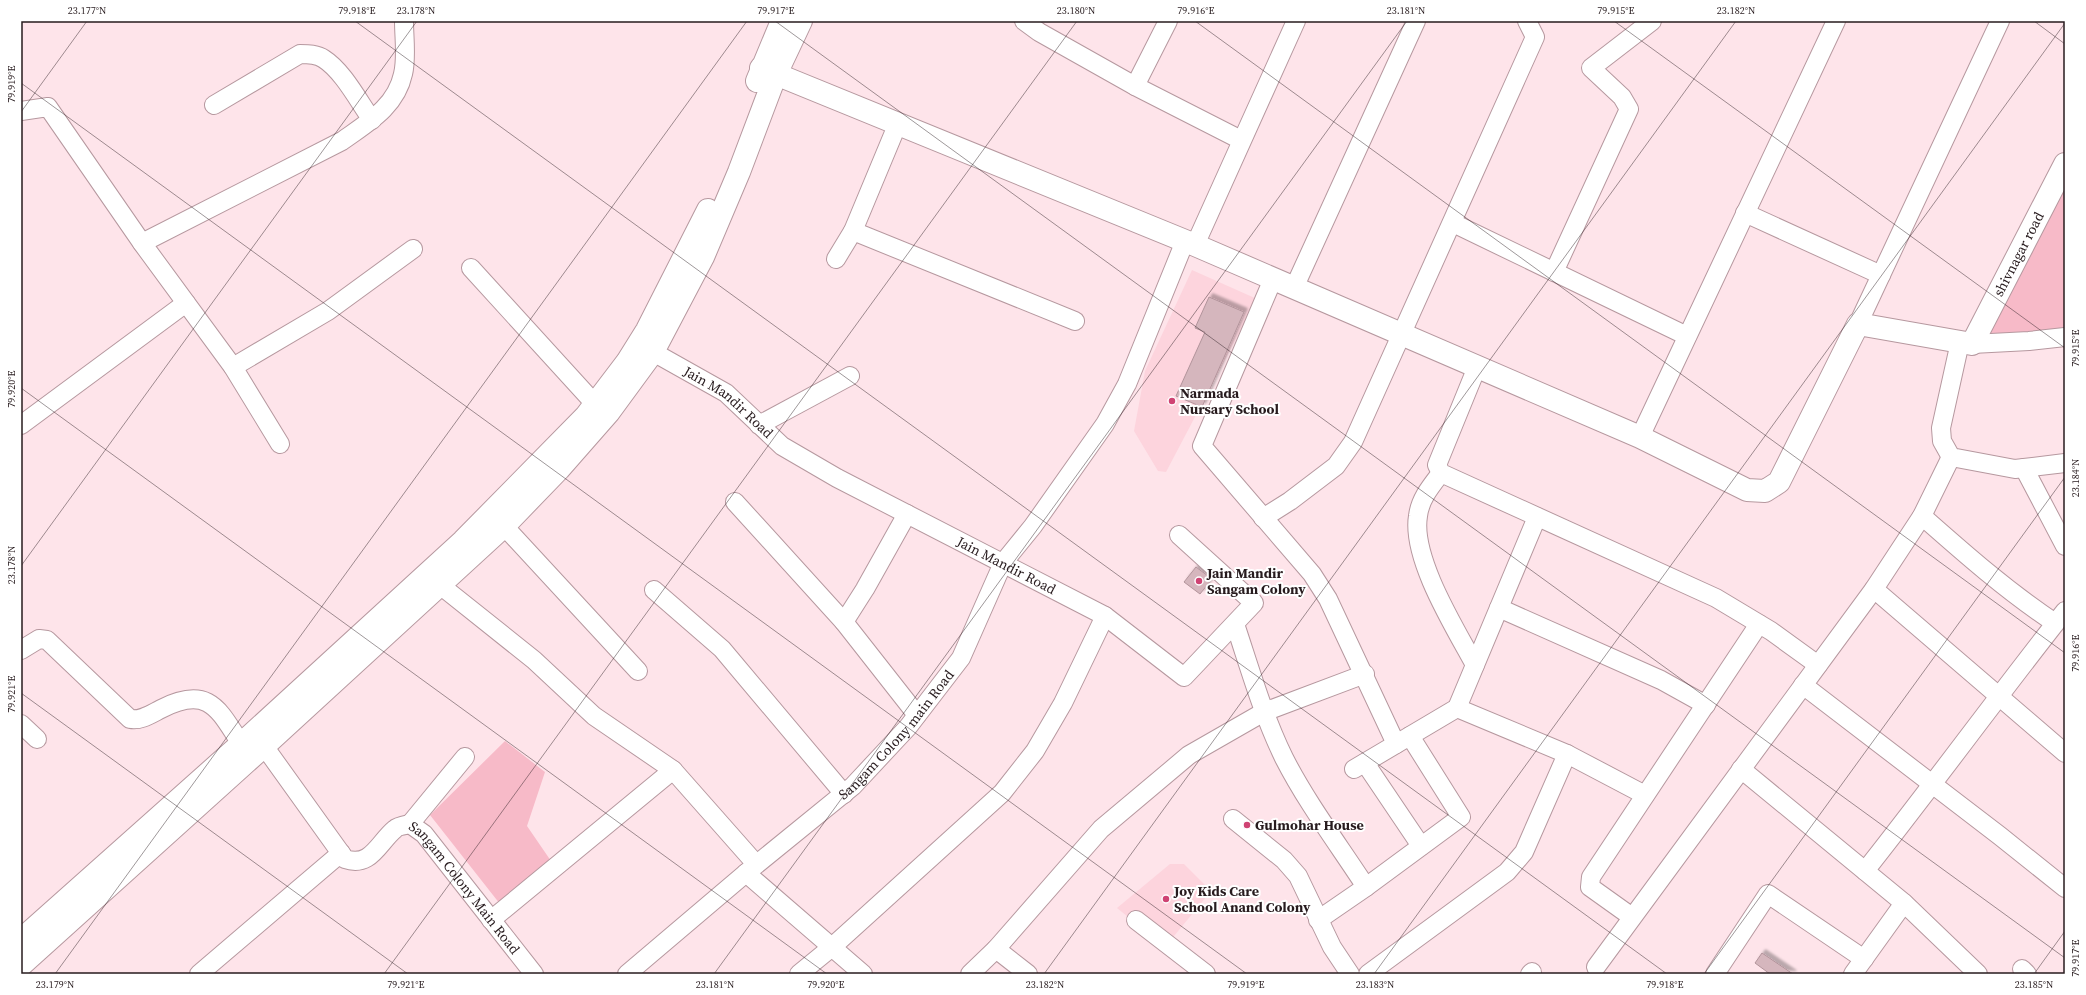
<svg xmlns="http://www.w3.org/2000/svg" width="2086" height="995" viewBox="0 0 2086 995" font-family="'Source Serif 4',serif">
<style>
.built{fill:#fdd4dd}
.green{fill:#f7bac8}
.building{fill:#d5b6bd;stroke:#b2949b;filter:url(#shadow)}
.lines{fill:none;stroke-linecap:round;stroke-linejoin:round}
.street-casing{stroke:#b6989f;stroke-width:20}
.secondary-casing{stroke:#b6989f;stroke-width:24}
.street{stroke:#fff;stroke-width:18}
.secondary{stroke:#fff;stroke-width:22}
.ticks{fill:none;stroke:#271b1e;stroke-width:1;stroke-opacity:0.45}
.poi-dot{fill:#cf4373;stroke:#fff;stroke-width:1.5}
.labels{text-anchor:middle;stroke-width:4;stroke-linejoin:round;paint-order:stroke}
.street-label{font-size:14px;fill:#271b1e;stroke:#fff}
.poi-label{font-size:14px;font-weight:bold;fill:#271b1e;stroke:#fff;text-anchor:start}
.neatline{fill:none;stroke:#271b1e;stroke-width:1.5}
.ticks-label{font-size:10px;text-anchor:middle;fill:#271b1e}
</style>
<defs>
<filter id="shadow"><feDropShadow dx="3.5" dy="-3.5" stdDeviation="1" flood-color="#0004"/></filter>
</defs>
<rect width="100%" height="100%" fill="#fee4ea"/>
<!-- built -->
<path class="built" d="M1192 270 1257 299 1166 472 1158 471 1134 431 1145 371Z
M1170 864H1184L1211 891 1165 947 1117 908Z"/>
<!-- green -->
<path class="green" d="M2065 186V330L1984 339Z
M505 741 545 772 527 826 551 861 500 904 430 815Z"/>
<!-- building -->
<path class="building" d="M1209 297 1244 312 1202 407 1176 396 1205 332 1195 328Z
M1196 567 1212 579 1200 594 1184 582Z
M1762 953 1793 974H1770L1755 963Z"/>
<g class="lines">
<!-- street casing -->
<g class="street-casing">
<g id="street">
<path d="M1024 21 1039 32 1135 86 1241 140"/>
<path d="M1135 86 1168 21"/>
<path d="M214 105 300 54C308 54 317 54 324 59 343 71 359 102 372 120"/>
<path d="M21 111 48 107 142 243 233 367 280 444"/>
<path d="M1745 213 1881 275"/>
<path d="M1453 223 1687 336"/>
<path d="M853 231 1075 321"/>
<path d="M142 243 342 141C367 123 396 107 403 74 407 58 404 38 404 21"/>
<path d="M1195 245 1296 21"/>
<path d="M836 259 853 231 898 123"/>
<path d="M471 268 595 404"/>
<path d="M1554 272 1629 109 1622 97 1591 68 1652 21"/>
<path d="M1273 279 1202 446 1312 574 1328 599 1396 744"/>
<path d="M1294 288 1416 21"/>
<path d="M1858 324 2000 21"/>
<path d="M1960 342 1941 428 1942 441 1951 457 2015 469 2065 463"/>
<path d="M1972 344 2029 341 2065 337"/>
<path id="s1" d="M653 352 726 393 782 446 837 478 1105 616 1184 677 1254 603 1179 535"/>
<path d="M233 367 328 311 413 249"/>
<path d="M1477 367 1437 465 1441 473 1716 598 1771 631 1818 665"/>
<path d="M21 425 186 303"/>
<path d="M759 425 850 376"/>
<path d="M1640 437 1836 21"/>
<path d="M2024 468 2065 546"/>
<path d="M1441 473C1431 486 1420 499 1418 516 1411 558 1455 628 1475 665"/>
<path d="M735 502 844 622"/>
<path d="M907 514 865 589 844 622 917 715"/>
<path d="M1922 516C1965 554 2007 591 2055 623"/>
<path d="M1263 518 1290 501 1336 466 1353 442 1535 37 1527 21"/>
<path d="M504 526 638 671"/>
<path d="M440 585 534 660 594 716 673 770"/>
<path d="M1874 589 2065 753"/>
<path d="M654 590 722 649 844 794"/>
<path d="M1499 608 1661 680 1706 705"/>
<path d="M1235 624C1250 669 1263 715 1284 758 1307 803 1338 844 1366 887L1318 920"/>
<path d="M21 650 39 639 47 640 130 719C141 721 151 714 161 709 215 681 221 718 249 755"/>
<path d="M1803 685 2000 836 2065 888"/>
<path d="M1457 708 1567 754 1645 795"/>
<path d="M21 724 37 739"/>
<path id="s2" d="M264 746 345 859C371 868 378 843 395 829 398 826 405 825 410 824L424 834 534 974"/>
<path d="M1365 763 1421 846"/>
<path d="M1354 769 1457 708 1537 517"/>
<path d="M1741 769 1904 903 1978 974"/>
<path d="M1233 819 1284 860 1298 876 1332 947 1350 974"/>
<path d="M410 824 465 757"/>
<path d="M1865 871C1933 785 1997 697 2065 611"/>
<path d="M746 873 863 974"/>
<path d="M1366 887 1461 817 1410 736"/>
<path d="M1632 917 1590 887 1591 877 1759 624"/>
<path d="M491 920 673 770 756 864"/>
<path d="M1136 920 1206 974"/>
<path d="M996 949 1028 974"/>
<path d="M1596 967 1874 589 1922 516 1951 457"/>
<path d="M2022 969 2027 974"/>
<path d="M199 974 341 853"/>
<path id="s3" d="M627 974 746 873 853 786 908 727 961 658 1003 563 1033 526 1105 424 1127 384 1185 241"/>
<path d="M799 974 832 947 1002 793 1035 751 1063 703 1105 616"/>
<path d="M970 974 996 949 1101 829 1189 755 1264 712 1365 674"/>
<path d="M1368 974 1507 872 1524 852 1567 754"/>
<path d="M1530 974 1532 972"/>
<path d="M1715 974 1768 894 1864 959"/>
<path d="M1853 974 1904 903"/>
</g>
</g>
<!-- secondary casing -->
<g class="secondary-casing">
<g id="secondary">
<path id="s4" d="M761 68 1195 245 1640 437 1747 490 1765 491 1779 482 1858 324 1972 344 2065 164"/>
<path d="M757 81 782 21"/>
<path d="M21 940 250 736 463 541 586 416 627 362 647 330 708 210"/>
<path d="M21 965 264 746 504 526 559 469 609 412 653 352 703 257 739 172 776 74 801 21"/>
</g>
</g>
<!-- street -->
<use href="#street" class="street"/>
<!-- secondary -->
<use href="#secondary" class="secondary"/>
</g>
<!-- ticks -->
<path class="ticks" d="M355 21 1667 974M775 21 2065 958M1195 21 2065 653M1614 21 2065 348M2034 21 2065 44M21 83 1247 974M21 112 87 21M21 388 827 974M21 566 417 21M21 693 408 974M55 974 747 21M384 974 1077 21M714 974 1407 21M1044 974 1736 21M1374 974 2065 23M1704 974 2065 477M2034 974 2065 931"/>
<!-- markers -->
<g class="poi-dot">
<circle cx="1172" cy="401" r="4"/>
<circle cx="1199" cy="581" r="4"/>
<circle cx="1247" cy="825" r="4"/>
<circle cx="1166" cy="899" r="4"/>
</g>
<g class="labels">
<!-- street labels -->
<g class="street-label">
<text dy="5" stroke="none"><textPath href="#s4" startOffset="1501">shivnagar road</textPath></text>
<text dy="5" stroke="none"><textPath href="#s1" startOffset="91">Jain Mandir Road</textPath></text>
<text dy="5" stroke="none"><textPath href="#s1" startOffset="415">Jain Mandir Road</textPath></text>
<text dy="5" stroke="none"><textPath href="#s3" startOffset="361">Sangam Colony main Road</textPath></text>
<text dy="5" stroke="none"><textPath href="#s2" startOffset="302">Sangam Colony Main Road</textPath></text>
</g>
<!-- poi labels -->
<g class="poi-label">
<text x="1180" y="398">Narmada<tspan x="1180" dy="16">Nursary School</tspan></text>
<text x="1207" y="578">Jain Mandir<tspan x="1207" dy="16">Sangam Colony</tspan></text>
<text x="1255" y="830">Gulmohar House</text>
<text x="1174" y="896">Joy Kids Care<tspan x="1174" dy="16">School Anand Colony</tspan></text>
</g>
</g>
<!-- border -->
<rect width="2086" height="995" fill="none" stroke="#ffffff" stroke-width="44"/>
<rect x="22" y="22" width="2042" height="951" class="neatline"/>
<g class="ticks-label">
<text x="87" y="14">23.177°N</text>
<text x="357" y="14">79.918°E</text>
<text x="416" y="14">23.178°N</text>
<text x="776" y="14">79.917°E</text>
<text x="1076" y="14">23.180°N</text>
<text x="1196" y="14">79.916°E</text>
<text x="1406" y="14">23.181°N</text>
<text x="1616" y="14">79.915°E</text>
<text x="1736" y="14">23.182°N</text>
<text transform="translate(11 84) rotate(-90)" y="4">79.919°E</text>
<text transform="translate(2075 348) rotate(-90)" y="4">79.915°E</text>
<text transform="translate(11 389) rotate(-90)" y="4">79.920°E</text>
<text transform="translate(2075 478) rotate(-90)" y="4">23.184°N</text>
<text transform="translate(11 565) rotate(-90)" y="4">23.178°N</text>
<text transform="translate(2075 653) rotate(-90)" y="4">79.916°E</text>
<text transform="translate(11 694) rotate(-90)" y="4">79.921°E</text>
<text transform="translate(2075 958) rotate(-90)" y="4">79.917°E</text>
<text x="55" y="988">23.179°N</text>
<text x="406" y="988">79.921°E</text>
<text x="715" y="988">23.181°N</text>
<text x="826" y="988">79.920°E</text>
<text x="1045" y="988">23.182°N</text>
<text x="1246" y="988">79.919°E</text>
<text x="1375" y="988">23.183°N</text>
<text x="1665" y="988">79.918°E</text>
<text x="2034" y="988">23.185°N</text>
</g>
</svg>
